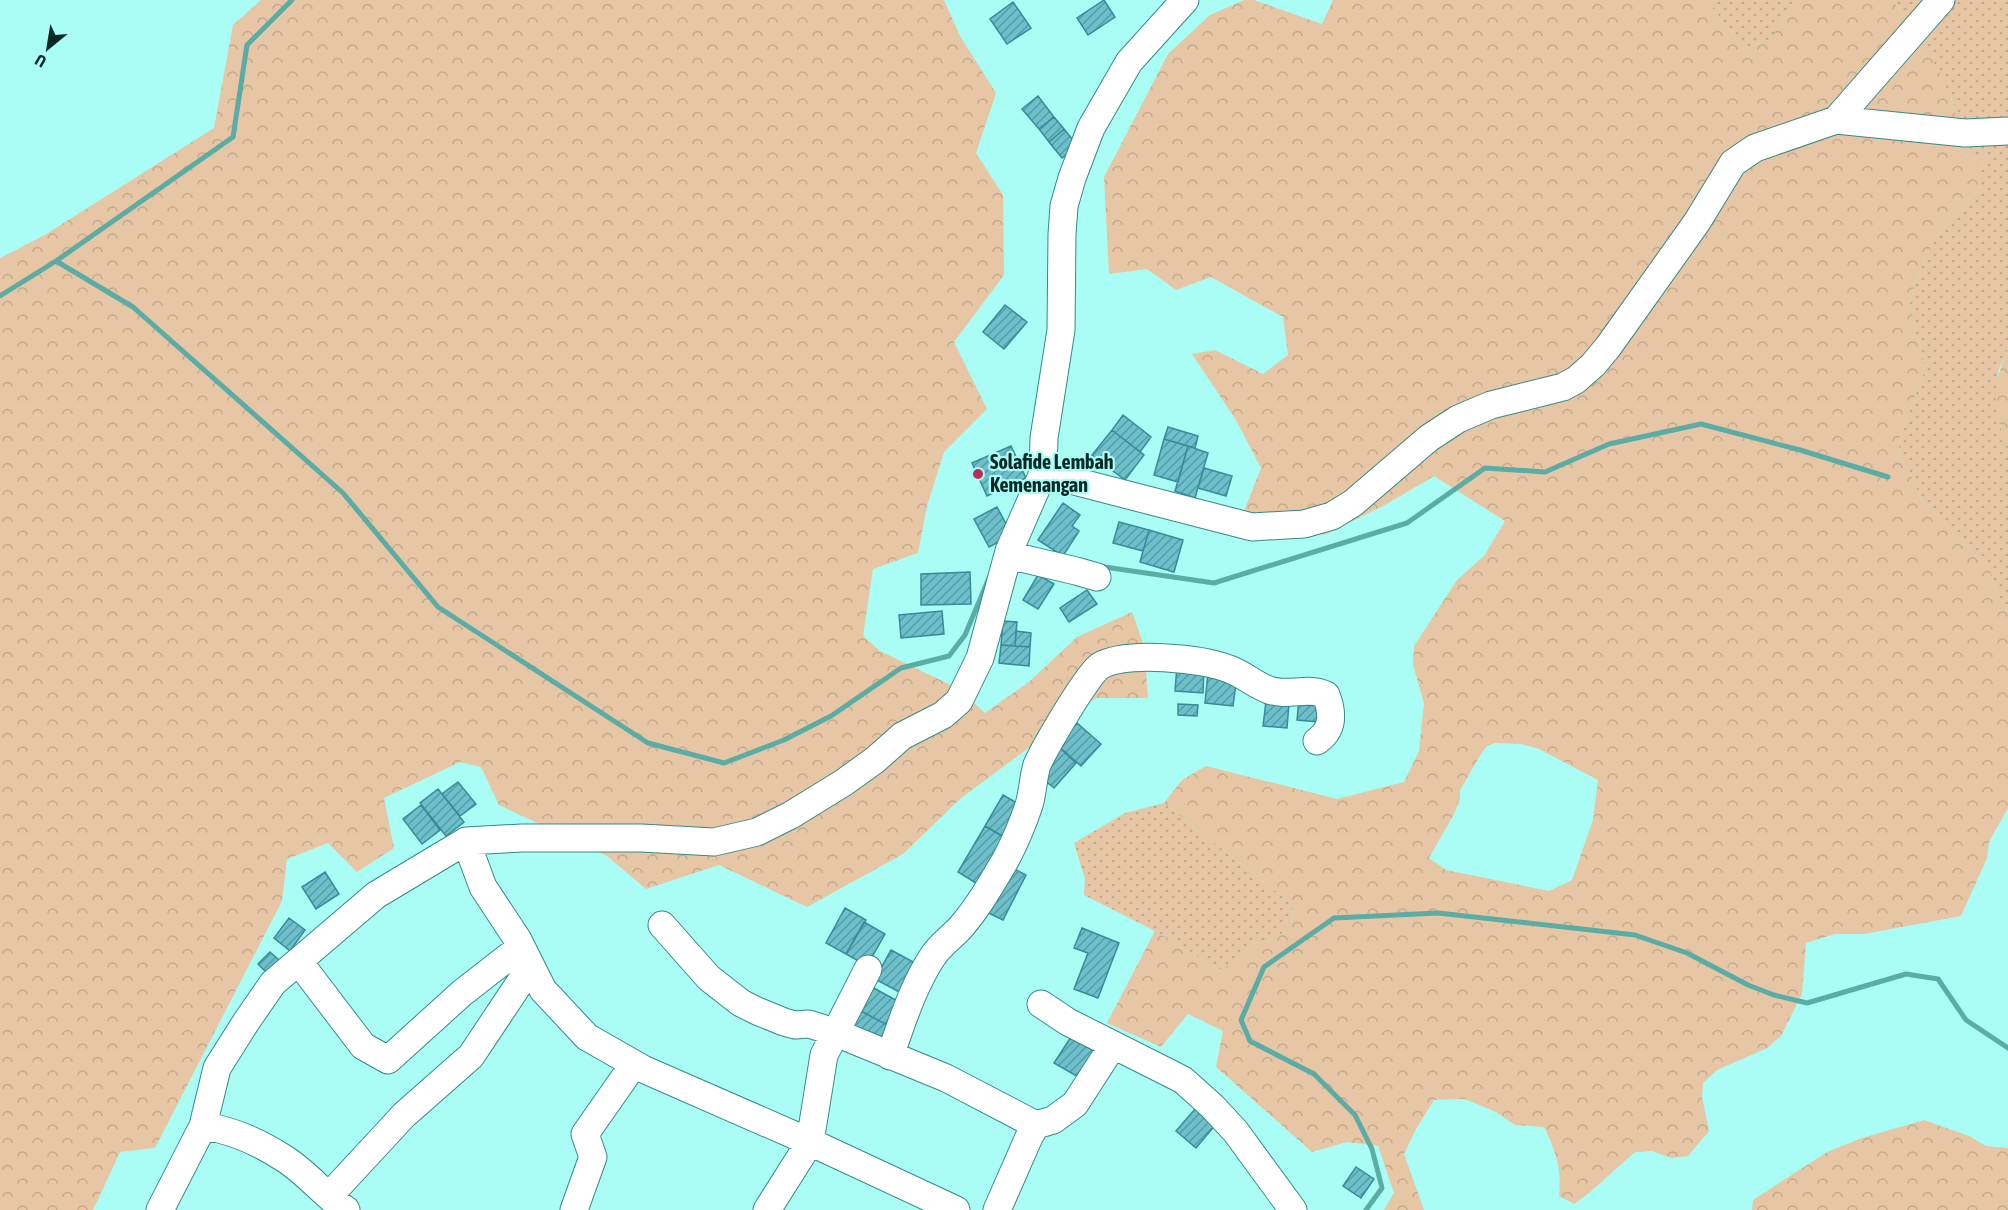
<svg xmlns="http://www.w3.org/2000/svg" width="2008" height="1210" viewBox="0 0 2008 1210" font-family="'Asap Condensed',sans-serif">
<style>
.grass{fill:url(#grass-dots)}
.forest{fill:url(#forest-crowns);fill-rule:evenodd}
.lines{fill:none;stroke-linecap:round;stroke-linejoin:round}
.stream{stroke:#5aaca5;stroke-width:5}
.building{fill:url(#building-hatch);stroke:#378b97;stroke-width:1.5}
.minor-casing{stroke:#358a84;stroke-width:29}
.minor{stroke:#fff;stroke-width:27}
.poi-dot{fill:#bb2c57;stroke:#a9fdf5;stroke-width:2}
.labels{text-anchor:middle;stroke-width:4.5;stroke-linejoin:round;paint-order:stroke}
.poi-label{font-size:20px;font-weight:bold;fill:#032825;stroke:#a9fdf5;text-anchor:start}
</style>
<defs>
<pattern id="grass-dots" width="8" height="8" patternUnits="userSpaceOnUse" patternTransform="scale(1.5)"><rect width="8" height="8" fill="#e6c6a4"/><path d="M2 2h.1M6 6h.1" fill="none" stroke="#c4aa8d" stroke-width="1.8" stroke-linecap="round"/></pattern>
<pattern id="forest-crowns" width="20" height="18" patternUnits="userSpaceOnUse" patternTransform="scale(1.5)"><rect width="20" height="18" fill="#e6c6a4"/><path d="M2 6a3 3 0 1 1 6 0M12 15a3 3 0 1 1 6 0" fill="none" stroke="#c4aa8d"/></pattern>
<pattern id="building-hatch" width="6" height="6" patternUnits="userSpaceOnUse" patternTransform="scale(1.5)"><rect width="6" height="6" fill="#6dbfcb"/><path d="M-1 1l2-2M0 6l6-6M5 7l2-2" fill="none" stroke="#579ba5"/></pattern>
</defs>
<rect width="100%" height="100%" fill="#a9fdf5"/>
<!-- grass -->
<path class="grass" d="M1706 0H1794L1771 39 1744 49Z
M1892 0H2008V350L1998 371 2000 426 2008 443V613L1995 588 1991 572 1921 499 1908 468 1898 454 1900 437 1924 372 1923 356 1912 322 1910 304 1914 287 1927 253 1935 238 1981 186V171L1985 157 1967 158 1952 100 1901 11Z
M1164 803 1293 905 1292 920 1278 938 1253 944 1232 963 1219 970 1155 931 1084 895 1085 879 1074 843 1125 813Z"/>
<!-- forest -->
<path class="forest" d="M261 0H944L960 36 996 93 976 153 1003 195 1004 275 954 342 987 409 944 452 927 506 918 553 873 569 863 636 880 651 959 689 985 713 1030 681 1077 637 1132 612 1144 646 1148 698H1096L961 798 903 854 807 907 719 865 646 889 607 856 499 805 481 767 460 762 384 798 394 848 357 872 328 843 287 859 282 901 155 1148 120 1152 93 1210H0V258L43 236 214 128 233 25Z
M1244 0H1254L1322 24 1333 0H1706L1744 49 1771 39 1794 0H1892C1913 25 1940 68 1951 99 1958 118 1962 139 1967 158L1985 157 1981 171V186L1935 238 1927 253 1914 287 1910 304 1912 322 1923 356 1924 372 1900 437 1898 454 1908 468 1921 499 1991 572 1995 588 2008 613V808L1989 842 1987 858 1961 916 1864 934H1835L1806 943 1802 994 1781 1036 1767 1048 1717 1070 1703 1083 1702 1097 1709 1131 1688 1156 1671 1158 1652 1151 1635 1152 1589 1193 1574 1204 1559 1196C1562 1170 1556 1151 1544 1127L1515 1125 1496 1112 1465 1099 1434 1100 1416 1129 1404 1154 1424 1210H1384L1394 1193 1378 1146 1347 1142 1312 1152 1216 1067 1223 1031 1188 1014 1161 1047 1107 1023 1155 931 1219 970 1232 963 1253 944 1278 938 1292 920 1293 905 1164 803 1182 780 1206 766 1337 799 1404 782 1419 751 1424 703 1413 665 1414 646 1457 580 1484 556 1505 521 1434 476 1385 505 1324 535 1253 515 1244 511 1261 468 1236 420 1192 354 1215 350 1263 374 1288 355 1283 317 1211 277 1176 290 1147 269 1109 274 1104 177 1168 54 1210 15ZM1495 743 1522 744 1539 749 1598 780 1593 820 1572 880 1549 891 1446 870 1429 858 1454 814 1460 799V790L1481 754 1487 746Z
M2008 350V443C1990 410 1993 382 2008 350Z
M1924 1120 1969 1136 1986 1146 2008 1148V1210H1752L1753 1200 1827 1152 1862 1138Z"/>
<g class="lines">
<!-- stream -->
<path class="stream" d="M56 261 133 307 343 493 438 607 648 743 724 763 784 740 831 716 901 668 949 656 965 635 989 578
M0 296 56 261 233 137 247 45 292 0
M1098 566 1214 583 1407 523 1485 468 1545 472 1609 444 1701 424 1800 450 1888 477
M1366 1210 1382 1188 1372 1149 1355 1115 1314 1074 1250 1041 1241 1020 1264 967 1334 918 1438 913 1635 935 1687 953 1748 985 1774 995 1807 1003 1906 974 1938 979 1966 1020 2008 1048"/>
</g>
<!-- building -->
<path class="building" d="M1104 0 1115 17 1088 35 1077 18Z
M1013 2 1031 28 1007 44 990 19Z
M1038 96 1054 117 1039 129 1022 109Z
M1054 117 1064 129 1049 142 1039 129Z
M1064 129 1078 146 1062 158 1049 142Z
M1005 305 1027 322 1004 349 983 332Z
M1123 415 1151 437 1140 452 1112 430Z
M1168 427 1198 436 1195 448 1164 439Z
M1112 430 1144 455 1125 480 1092 455Z
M1164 439 1188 446 1178 482 1154 475Z
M1011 446 1026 478 987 496 972 463Z
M1188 446 1208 453 1195 498 1175 491Z
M1204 468 1232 476 1226 496 1198 488Z
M1063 503 1080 515 1072 526 1079 531 1063 556 1038 540Z
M997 507 1012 535 989 547 974 519Z
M1119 522 1149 530 1143 551 1113 543Z
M1149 530 1183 540 1174 572 1140 562Z
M970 572 971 604 921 605V574Z
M1038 575 1054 584 1038 609 1023 600Z
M1087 590 1097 604 1069 622 1060 608Z
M942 611 944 634 901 638 899 615Z
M1003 621 1017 622 1015 646 1001 645Z
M1016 631 1031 633 1030 647 1015 646Z
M1001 645 1030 647 1029 666 999 663Z
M1177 666 1204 667 1203 693 1175 691Z
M1208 672 1237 676 1233 706 1205 703Z
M1299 700 1321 702 1319 722 1297 720Z
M1266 701 1289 703 1287 728 1263 726Z
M1178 704 1198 705 1197 716 1178 715Z
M1077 723 1101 744 1081 766 1057 745Z
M1060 748 1076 763 1054 788 1037 774Z
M458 782 476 804 460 816 442 794Z
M438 789 464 822 446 836 420 803Z
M1003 795 1024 807 1006 838 985 826Z
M421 805 440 830 422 844 403 819Z
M985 826 1012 842 984 888 958 872Z
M1007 865 1026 875 1003 920 984 911Z
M325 872 339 894 316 909 302 887Z
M845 908 866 920 846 954 826 943Z
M289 918 305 930 290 951 274 938Z
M864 922 885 934 867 966 846 954Z
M1082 928 1119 943 1098 998 1074 989 1088 953 1074 948Z
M891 950 917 964 901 993 875 979Z
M270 952 279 960 266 972 258 964Z
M872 987 903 1004 891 1027 859 1010Z
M859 1010 891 1027 880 1048 848 1031Z
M1071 1037 1096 1052 1080 1078 1054 1063Z
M1196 1108 1216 1124 1196 1148 1176 1131Z
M1356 1167 1374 1179 1361 1198 1343 1186Z"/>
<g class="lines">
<!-- minor casing -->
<g class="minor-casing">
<path id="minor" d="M1836 120 1965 133 2008 131
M1043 473 1252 527 1304 524 1332 516 1353 503 1429 438 1458 419 1491 405 1563 387 1576 380 1593 365 1608 347 1697 222 1733 163 1755 148 1836 120 1941 0
M1008 555 1076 571 1097 577
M466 841 483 887 518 940 543 990 587 1037 643 1069 810 1142 956 1210
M662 925 709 978 741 1003 757 1011 784 1022 795 1025 809 1024 834 1032 946 1078 1036 1125
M299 962 363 1046 388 1060 462 993 521 947
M1041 1004 1068 1022 1183 1080 1213 1107 1236 1132 1293 1210
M890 1056C902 1022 913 986 933 956 940 945 952 937 961 927 979 906 992 883 1006 859 1015 842 1023 823 1029 805 1033 792 1033 777 1037 765 1044 749 1088 673 1100 666 1126 651 1201 658 1229 669 1243 674 1255 685 1269 690 1289 697 1308 686 1326 695 1333 713 1334 729 1317 741
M203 1126C233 1130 259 1142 285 1159 307 1173 324 1195 346 1210
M329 1196 404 1115 471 1056 531 966
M160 1210 203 1126 217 1068 246 1022 273 983 376 895 466 841 522 838H641L714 842 757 832 791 815 843 783 875 760 902 736 943 715 959 701 980 658 1009 551 1043 473 1044 438 1061 330 1062 234 1064 206 1072 178 1091 128 1129 62 1185 0
M574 1210 593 1157 585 1134 634 1064
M767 1210 810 1142 824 1055 868 969
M997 1210 1029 1137 1036 1125 1053 1120 1075 1104 1113 1045"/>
</g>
<!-- minor -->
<use href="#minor" class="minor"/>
</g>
<!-- markers -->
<circle class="poi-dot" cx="978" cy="474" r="6"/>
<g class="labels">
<!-- poi labels -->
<g class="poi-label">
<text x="990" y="469">Solafide Lembah<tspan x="990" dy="23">Kemenangan</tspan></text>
</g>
</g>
<!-- north arrow -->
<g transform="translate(48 48) rotate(210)" stroke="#a9fdf5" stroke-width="4.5" paint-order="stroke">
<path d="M0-4.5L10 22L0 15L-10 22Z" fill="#032825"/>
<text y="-9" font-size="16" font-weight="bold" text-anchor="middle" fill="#032825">U</text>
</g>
</svg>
